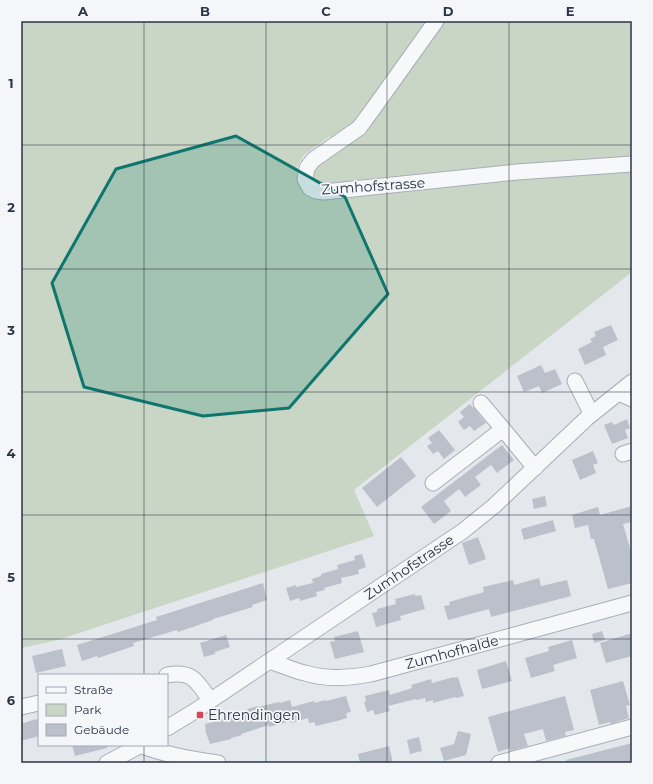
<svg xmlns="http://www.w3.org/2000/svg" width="653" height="784" viewBox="0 0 653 784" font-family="Montserrat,sans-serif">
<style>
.green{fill:#c9d6c5}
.building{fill:#bbc0ca}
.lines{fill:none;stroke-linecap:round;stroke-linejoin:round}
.minor-casing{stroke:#a9aeb7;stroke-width:17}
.minor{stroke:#f7f8fa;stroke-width:15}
.marked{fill:#0f766e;fill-opacity:0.2;stroke:#0f766e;stroke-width:3;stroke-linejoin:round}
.grid{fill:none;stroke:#2b3445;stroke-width:1;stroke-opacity:0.55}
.poi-dot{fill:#d1495b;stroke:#f4f6f9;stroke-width:1.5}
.labels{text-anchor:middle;stroke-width:3.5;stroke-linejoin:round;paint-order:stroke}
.street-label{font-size:14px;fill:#2b3445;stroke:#f4f6f9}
.poi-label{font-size:14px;fill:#2b3445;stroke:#f4f6f9;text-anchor:start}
.neatline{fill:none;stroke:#2b3445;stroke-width:1.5}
.grid-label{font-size:13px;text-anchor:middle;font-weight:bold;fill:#2b3445}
</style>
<rect width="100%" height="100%" fill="#e4e7ec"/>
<!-- green -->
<path class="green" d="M21 21H434L367 112 334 142 330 136 304 155 297 167V179L306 196 632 167V272L354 490 374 536 58 640 21 648Z
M442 21H632V160L314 187 311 171 360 132Z"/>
<!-- building -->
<path class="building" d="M611 325 618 340 603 347 606 355 585 365 578 349 592 342 590 339 596 336 594 332Z
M541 365 545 373 555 369 562 384 542 393 539 386 524 392 517 376Z
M470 404 472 407H473L486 423 474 431 470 426 464 430 458 422 464 417 460 412Z
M627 419 630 428 625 430 628 438 612 444 604 425 612 422 614 425Z
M439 430 455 450 444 459 438 451 433 454 427 446 432 443 428 438Z
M502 445 514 460 497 473 491 465 475 477 481 485 465 497 459 489 444 501 451 511 434 524 421 507Z
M593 451 598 463 593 465 596 473 580 480 572 460Z
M401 457 416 476 377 507 362 488Z
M545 496 547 506 534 509 532 499Z
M632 506V522L623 524 632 555V583L608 589 594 539H591L588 525 575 528 572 515 598 507 600 515Z
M553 520 556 531 524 540 521 529Z
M478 537 486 559 469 565 462 543Z
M362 554 366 567 358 570 359 574 341 578 342 583 324 588 325 590 316 592 317 596 300 601 299 598 290 601 286 588 296 585V587L313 583 312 579 321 576V574L338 569 337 565 355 560 354 556Z
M539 578 541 586 567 580 571 596 491 617 489 609 448 620 444 606 450 605 449 602 484 592 483 587 513 580 514 585Z
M263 583 267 600 252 605 253 607 213 619V620L178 632 177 630 133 643 134 646 98 658 97 656 82 661 77 645 157 620 156 617Z
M415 594V596L421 595 425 609 400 616 401 620 376 627 372 613 377 612V609L396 604 395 599Z
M358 631 364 652 335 659 330 642 335 641 334 637Z
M602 631 605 640 594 643 592 634Z
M632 633V656L606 663 600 643Z
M226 635 230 647 215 652V654L204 657 200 643Z
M572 640 577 658 553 665 555 671 531 678 525 658 549 651 548 647Z
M62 649 66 666 36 673 32 656Z
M506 661 512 681 482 689 477 670Z
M454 677V678L458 677 464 696 456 698 455 697 433 703V700L426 702 425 698 417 700 416 699 388 706 390 711 375 715 373 710 367 712 364 702 366 701 365 696 389 690 390 695 412 688 411 685 431 679 432 683Z
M623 681 630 705 626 706 629 718 610 724V722L599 725 590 690Z
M346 696 351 712 346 713 347 718 337 721 316 726 314 722 309 723 308 718 291 723V721L269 727V725L241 734 242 735 231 738V739L210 744 205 730H206L205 724 226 718 225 716 248 710 247 709 258 706V707L279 702 280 703 290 700 292 707 314 701 315 703 325 700 326 701Z
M565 696 574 730 565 732 566 736 546 741 543 729 524 734 528 746 510 751V748L498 752 488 717Z
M36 719 37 721H39V736L21 741V724Z
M458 731 471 734 466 755 444 761 440 748 454 744Z
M419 737 422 751 410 754 407 740Z
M632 743V763H566V760Z
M72 745H107V748L75 756Z
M389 746 393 763H360L358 754Z"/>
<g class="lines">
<!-- minor casing -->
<g class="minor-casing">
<path id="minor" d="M436 21 373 109 359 128 313 160 307 168 305 179 310 188 316 191 324 192 517 172 632 164
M575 381 589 409 593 413
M619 393 632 399
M481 403 503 429
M623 454 632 451
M433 483 503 429 535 468
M272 659 275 663C285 666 295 671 305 673 327 680 349 678 371 674L632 603
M167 675C193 670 197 682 210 700
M21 707 39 703
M167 728 195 711 463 531 494 506 587 418 632 382
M140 745C165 755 192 759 218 763
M107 763 141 745
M499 763 632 727"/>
</g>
<!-- minor -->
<use href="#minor" class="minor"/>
</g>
<!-- marked area -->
<path class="marked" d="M236 136 345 197 388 294 289 408 203 416 84 387 52 283 116 169Z"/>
<!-- grid -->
<path class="grid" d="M144 21V675M266 21V763M387 21V763M509 21V763M21 145H632M21 269H632M21 392H632M21 515H632M21 639H632M144 745V763"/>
<!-- markers -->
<rect class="poi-dot" x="196" y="711" width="8" height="8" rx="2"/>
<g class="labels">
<!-- street labels -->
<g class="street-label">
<text transform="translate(373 186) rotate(-4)" y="5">Zumhofstrasse</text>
<text transform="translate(409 567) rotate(-34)" y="5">Zumhofstrasse</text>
<text transform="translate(452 652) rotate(-15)" y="5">Zumhofhalde</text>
</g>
<!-- poi labels -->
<g class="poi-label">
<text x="208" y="720">Ehrendingen</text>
</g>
</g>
<!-- border -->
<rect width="653" height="784" fill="none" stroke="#f4f6f9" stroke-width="44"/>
<!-- legend -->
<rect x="38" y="674" width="130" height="72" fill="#f4f6f9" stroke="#a4a8b1"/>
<rect x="46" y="687" width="20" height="6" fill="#f7f8fa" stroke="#a4a8b1"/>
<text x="74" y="694" font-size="12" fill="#2b3445">Straße</text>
<rect x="46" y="704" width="20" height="12" fill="#c9d6c5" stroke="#a4a8b1"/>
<text x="74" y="714" font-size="12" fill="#2b3445">Park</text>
<rect x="46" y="724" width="20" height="12" fill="#bbc0ca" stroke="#a4a8b1"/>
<text x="74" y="734" font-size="12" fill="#2b3445">Gebäude</text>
<rect x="22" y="22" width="609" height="740" class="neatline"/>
<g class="grid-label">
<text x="83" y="16">A</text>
<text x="205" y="16">B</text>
<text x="326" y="16">C</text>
<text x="448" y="16">D</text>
<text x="570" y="16">E</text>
<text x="11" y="88">1</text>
<text x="11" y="212">2</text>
<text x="11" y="335">3</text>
<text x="11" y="458">4</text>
<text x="11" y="582">5</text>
<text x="11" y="705">6</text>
</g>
</svg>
